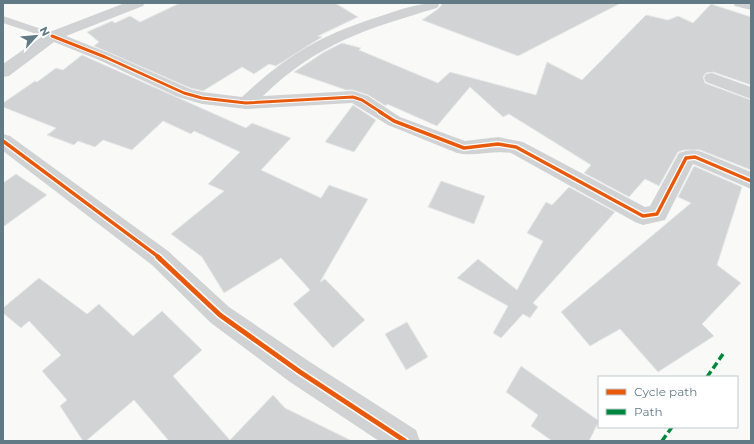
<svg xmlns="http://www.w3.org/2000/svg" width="754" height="444" viewBox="0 0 754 444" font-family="Montserrat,sans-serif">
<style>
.building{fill:#d1d3d4;stroke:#e8e8e8}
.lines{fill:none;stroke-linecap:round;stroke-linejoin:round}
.service{fill:#d0d2d3;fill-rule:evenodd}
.minor{fill:#d0d2d3;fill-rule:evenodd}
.quiet{stroke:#00873e;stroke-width:3.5;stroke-dasharray:7 3.5;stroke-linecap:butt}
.cycleway-far2-casing{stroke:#fff;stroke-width:5}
.cycleway-far1-casing{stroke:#fff;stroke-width:6}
.cycleway-casing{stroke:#fff;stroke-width:8}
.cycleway-far2{stroke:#e8590c;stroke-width:3}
.cycleway-far1{stroke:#e8590c;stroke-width:3.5}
.cycleway{stroke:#e8590c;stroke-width:5}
</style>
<rect width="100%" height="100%" fill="#f9f9f8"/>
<!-- building -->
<path class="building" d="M180 3H335L358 17 318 36 322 37 276 66 269 64 254 74 242 67 203 91 190 88 94 46 99 42 87 32 112 21 115 23 130 16 140 22Z
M443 3H621L518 56 422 20 438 9Z
M711 4 751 17V85L713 72 706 73 703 77 705 83 751 100V170L700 150H684L678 152 659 186 645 179 629 197 584 173 591 165 509 114 503 117 470 87 437 126 387 104 386 106 368 95 353 90H346L294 72 324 52 342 43 361 48 359 50 438 83 450 72 536 95 547 62 582 80 646 15 668 20 678 16 693 23Z
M82 55 246 128 252 123 291 138 261 170 321 198 329 185 368 199 320 282 325 279 365 320 333 348 293 304 310 290 281 258 224 293 202 257 171 234 224 191 208 184 240 152 194 131 191 134 163 121 132 150 103 140 95 147 78 141 74 145 47 135 56 128 3 107V103L35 81 37 82 56 68 63 70Z
M353 105 376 120 354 152 325 142Z
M694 166 742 187 717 265 741 283 702 324 714 336 658 372 620 329 590 346 561 312 691 203 678 197Z
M16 174 47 195 3 227V183Z
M441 181 485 196 474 224 428 207Z
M569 187 615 212 533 303 538 307 530 318 523 314 501 338 493 333 508 306 457 278 478 259 517 290 543 241 527 233 546 202 552 205Z
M39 278 87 314 99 304 133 336 162 311 202 350 173 376 230 440 273 395 285 408 352 441H169L134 400 86 441H83L60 406 67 400 42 371 61 355 29 321 21 328 3 313V308Z
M407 322 428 357 406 370 385 334Z
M521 366 599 421 589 441H552L531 426 538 415 506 392Z"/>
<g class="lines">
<!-- service -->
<path class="service" d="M3 16 56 34 58 36 52 39 3 23Z"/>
<!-- minor -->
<path class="minor" d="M125 3H145L143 6 66 36 111 54 190 89 202 92 242 97C289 53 323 34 384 15 402 9 419 3 438 3L439 5 437 8C366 29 318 43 263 96L353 91 368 96 400 117 465 141 498 137 523 142 645 207 650 206 679 153C687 150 694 149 702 152L751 172V189L693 164 665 220 643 225 635 222 511 153C493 150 473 157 457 153L388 125 352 103 246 109 202 104 178 97 99 60 54 42 9 76 3 77V64L47 33Z
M733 3H751V10L735 6Z
M712 73 751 87V99L706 82 704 78 706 74Z
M3 134 10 136 168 251 229 307 310 362 416 430 420 441H379L290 382 211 323 152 265 3 151Z"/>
<!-- quiet -->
<path class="quiet" d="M707 377 723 354
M662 441 672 427"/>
<!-- cycleway-far2 casing -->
<g class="cycleway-far2-casing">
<path id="cycleway-far2" d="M52 36 105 57 184 93 202 98 246 103 353 97 362 100 382 113"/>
</g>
<!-- cycleway-far1 casing -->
<g class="cycleway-far1-casing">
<path id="cycleway-far1" d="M380 112 394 121 464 148 498 144 516 147 643 216 657 214 686 158 695 157 751 181
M3 141 160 258"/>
</g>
<!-- cycleway casing -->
<g class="cycleway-casing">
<path id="cycleway" d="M158 257 220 315 300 372 405 441"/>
</g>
<!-- cycleway-far2 -->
<use href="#cycleway-far2" class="cycleway-far2"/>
<!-- cycleway-far1 -->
<use href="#cycleway-far1" class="cycleway-far1"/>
<!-- cycleway -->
<use href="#cycleway" class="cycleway"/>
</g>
<!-- border -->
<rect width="754" height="444" fill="none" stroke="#617a85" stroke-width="8"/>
<!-- legend -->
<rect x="598" y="376" width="140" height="52" fill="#ffffff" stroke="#c0cace"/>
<rect x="606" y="389" width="20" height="6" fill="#e8590c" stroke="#c0cace"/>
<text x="634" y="396" font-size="12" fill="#617a85">Cycle path</text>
<rect x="606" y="409" width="20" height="6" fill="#00873e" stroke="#c0cace"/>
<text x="634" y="416" font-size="12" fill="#617a85">Path</text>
<!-- north arrow -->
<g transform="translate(36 36) rotate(63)" stroke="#ffffff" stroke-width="3" paint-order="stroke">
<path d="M0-3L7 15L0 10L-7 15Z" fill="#617a85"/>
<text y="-6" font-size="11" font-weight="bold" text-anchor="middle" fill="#617a85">N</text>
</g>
</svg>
